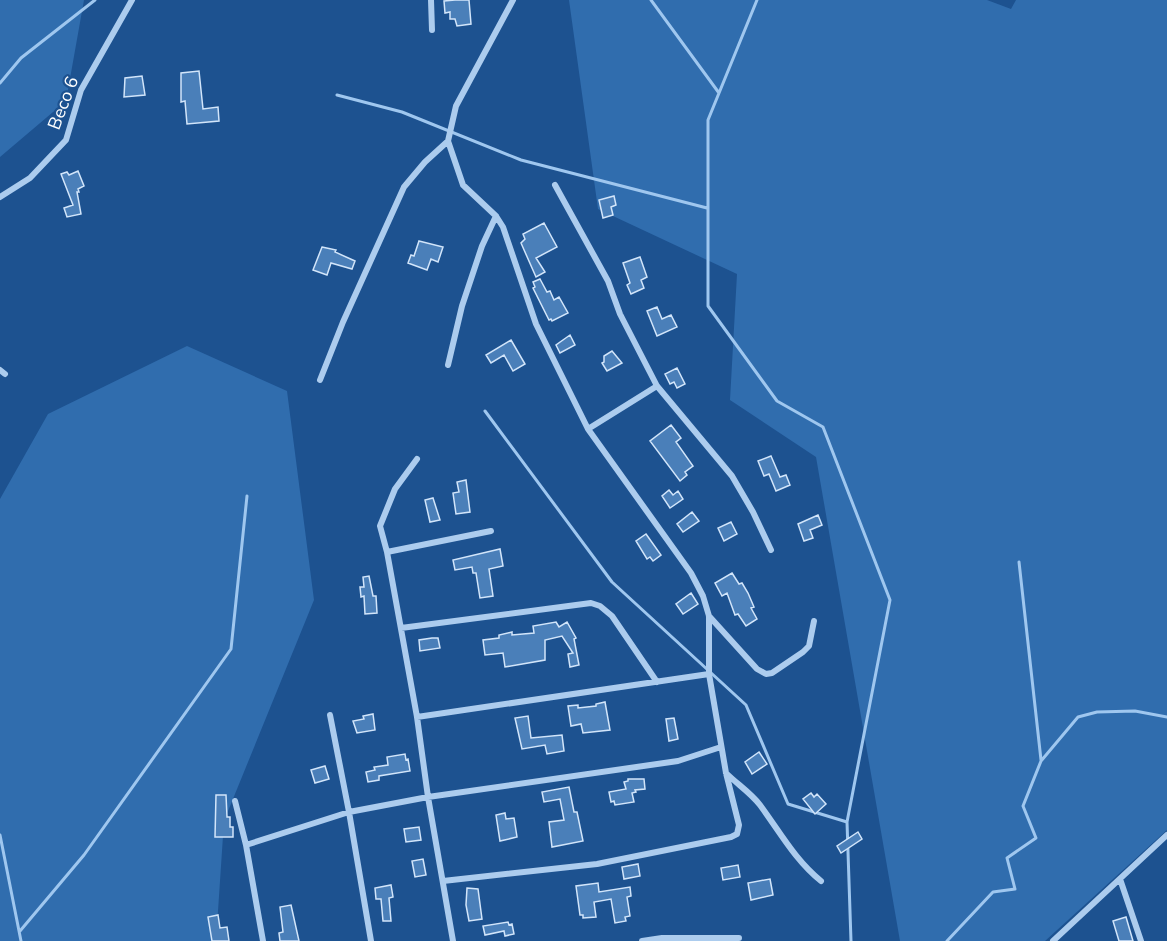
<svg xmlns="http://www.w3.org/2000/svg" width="1167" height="941" viewBox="0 0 1167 941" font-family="'Nunito Sans',sans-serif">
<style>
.green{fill:#306dae}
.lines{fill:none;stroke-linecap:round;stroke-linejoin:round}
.stream{stroke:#9fc7ef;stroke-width:3}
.building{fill:#4a7fb9;stroke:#d2e5fa;stroke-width:1.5}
.street{stroke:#acccee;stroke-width:6}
.labels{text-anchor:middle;stroke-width:4.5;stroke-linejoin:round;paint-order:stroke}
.street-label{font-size:18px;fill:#fff;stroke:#1d5290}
</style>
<rect width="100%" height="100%" fill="#1d5290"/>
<!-- green -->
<path class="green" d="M0 0H84L66 101 0 157Z
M569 0H987L1011 9 1016 0H1167V830L1045 941H900L816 457 730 400 737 274 598 209Z
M187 346 287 391 314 600 224 821 216 941H0V499L48 414Z"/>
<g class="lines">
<!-- stream -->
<path class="stream" d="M651 0 719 93
M757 0 708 120V306L777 401 823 427 890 600 847 822 851 941
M0 83 21 58 95 0
M337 95 402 112 521 160 707 208
M485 411 612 582 746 705 788 804 847 822
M1019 562 1041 760
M0 835 21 941
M20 931 84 855 231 649 247 496
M947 941 993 892 1015 889 1007 858 1036 838 1023 806 1041 761 1078 717 1097 712 1135 711 1167 717"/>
</g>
<!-- building -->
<path class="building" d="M455 0H469L471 24 457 26 455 19H450V12L445 13 444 1Z
M199 71 203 109 218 107 219 121 187 124 185 101 181 102V73Z
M142 76 145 95 124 97 125 78Z
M78 171 84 186 78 189 79 192H77L81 214 67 217 64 208 73 205 61 174 67 172 69 175Z
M614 196 616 205 611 207 613 215 603 218 599 200Z
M544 223 557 247 536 258 545 272 536 277 521 243 525 239 523 234Z
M419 241 443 247 438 262 431 259 427 270 408 263 411 255 414 256Z
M322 247 336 250 335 252 355 261 352 269 331 263 327 275 313 270Z
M640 257 647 277 641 280 644 288 631 294 627 285 630 283 623 263Z
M540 279 547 292 550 291 554 300 559 297 568 313 552 321 551 319 549 320 533 288 535 287 533 282Z
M657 307 662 319 671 315 677 327 657 336 647 311Z
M570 335 575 345 560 353 556 345Z
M511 340 525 364 513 371 504 355 491 363 486 355Z
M612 351 622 363 607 371 602 363 604 362V356Z
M677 368 685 384 677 388 674 382 670 384 665 374Z
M671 425 681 438 676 442 693 466 685 472 687 475 680 481 650 441Z
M771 456 780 477 786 475 790 485 776 491 769 474 764 476 758 461Z
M466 480 470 512 456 514 453 493 459 492 457 482Z
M669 490 673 495 678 491 683 499 670 508 662 496Z
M433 498 440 520 430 522 425 500Z
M692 512 699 521 683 532 677 524Z
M818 515 822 525 810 530 813 538 804 541 798 524Z
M731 522 737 534 724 541 718 528Z
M646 534 661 555 653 561 650 557 647 559 636 541Z
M500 549 503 566 489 569 493 596 480 598 476 573H473L472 567 455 570 453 560Z
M732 573 739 584 742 583 748 593 754 607 751 608 757 619 746 626 738 614 735 615 727 593 722 596 715 583Z
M369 576 373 596H376L377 613 365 614 364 596 361 597 360 587H364L363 577Z
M691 593 698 604 683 614 676 604Z
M556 622 559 627 567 622 576 638 574 639 579 665 570 667 568 654 573 653 562 636 545 640V660L505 667 503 653 485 655 483 640 499 638V635L512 632V635L534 633 533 626Z
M432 638H438L440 648 420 651 419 640Z
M605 702 610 730 583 733 581 724 571 726 568 706 578 705V708L596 706V704Z
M373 714 375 730 357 733 353 721 364 719 363 716Z
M528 716 531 738 562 735 564 751 547 754 545 745 522 749 515 718Z
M674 718 678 739 669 741 666 719Z
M759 752 767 764 752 774 745 762Z
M405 754 406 760 408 759 410 771 379 776V780L368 782 366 772 375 770 374 767 388 765 387 757Z
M325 766 329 779 315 783 311 770Z
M628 779H644L645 789 635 790 636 792 632 793 634 802 615 805 614 801 611 802 609 792 626 789 624 782 628 781Z
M569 787 574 812H577L583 841 552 847 549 822 564 820 560 799 544 802 542 792Z
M811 793 814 797 817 794 826 804 815 814 803 799Z
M216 795H226L227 817H230V827H233V837H215Z
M505 813 506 819 514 818 517 837 500 841 496 815Z
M419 827 421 840 406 842 404 829Z
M858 832 862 839 841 853 837 846Z
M423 859 426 875 415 877 412 861Z
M638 864 640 876 624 879 622 867Z
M738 865 740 877 723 880 721 868Z
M770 879 773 895 751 900 748 883Z
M598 883 599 892 630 887 631 896 627 897 630 916 625 917 626 921 615 923 611 899 594 902 596 917 583 918V915H580L576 886Z
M391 885 393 897 389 898 391 921H383L381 899H376L375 888Z
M467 888 478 889 482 919 469 921 466 905Z
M291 905 299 941H280L279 933 283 932 280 907Z
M218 915 220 928 227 927 229 941H212L208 917Z
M1126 917 1133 941H1119L1113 921Z
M508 922 509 925 512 924 514 934 505 936 504 931 485 935 483 926Z"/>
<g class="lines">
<!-- street -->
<path class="street" d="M431 0 432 30
M555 185 608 281 620 314 657 386 732 476 753 512 771 550
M0 197 30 178 66 140 81 90 132 0
M448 365 462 306 482 246 496 216
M0 370 5 374
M320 380 343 322 404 187 425 162 448 141
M588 429 657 386
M417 459 395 489 380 526 387 552 417 717 428 797 453 941
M387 552 491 531
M709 616 757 669 766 674 772 673 803 652 809 646 814 621
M401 628 591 603 600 606 612 616 657 682
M330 715 349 812 371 941
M417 717 709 674
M726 773C737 784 751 793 760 805 780 832 795 860 821 881
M235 801 246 845 263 941
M246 845 349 812 428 797 678 761 721 747
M1120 879 1141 941
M443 881 597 864 731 837 737 834 739 825 726 773 709 674V616L703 596 691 573 588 429 536 324 503 227 496 216 463 185 448 141 456 106 513 0
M642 941 662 938H739
M1053 941 1167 835"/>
</g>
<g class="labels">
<!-- street labels -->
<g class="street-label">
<text transform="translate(63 103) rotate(-69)" y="6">Beco 6</text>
</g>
</g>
</svg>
